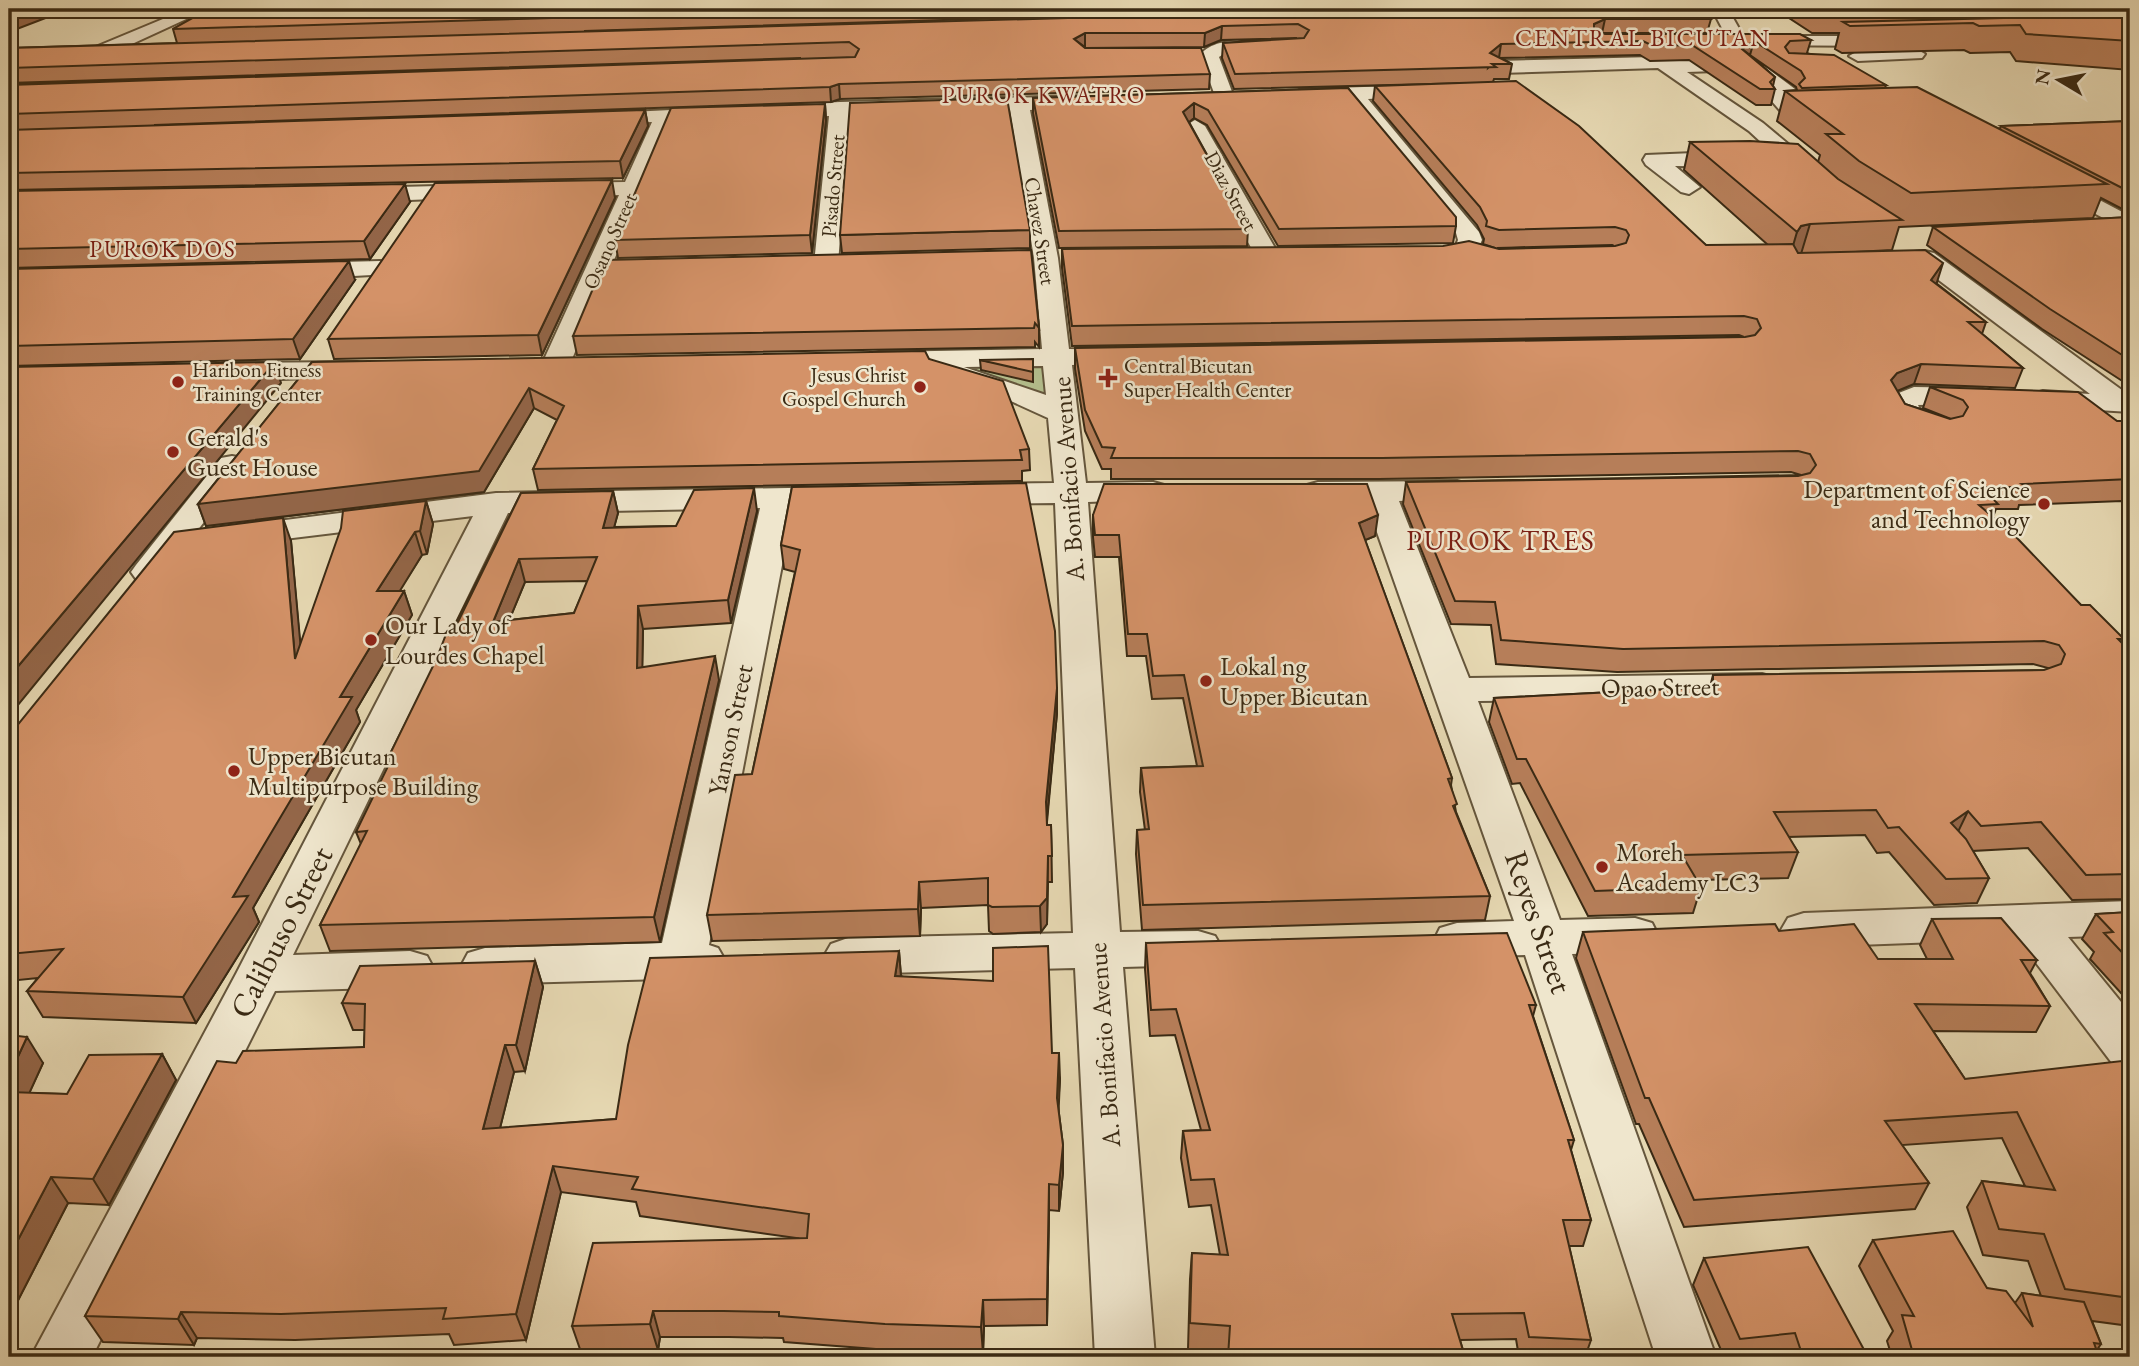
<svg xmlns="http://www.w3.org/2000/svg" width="2139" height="1366" viewBox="0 0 2139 1366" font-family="'EB Garamond',serif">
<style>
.green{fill:#b4bf8d;stroke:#777450;stroke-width:2}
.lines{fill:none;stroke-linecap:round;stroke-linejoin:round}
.minor-casing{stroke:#65563c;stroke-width:4}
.minor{fill:#efe6cd;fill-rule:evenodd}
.wall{fill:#b67e59;stroke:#3a2a14;stroke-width:2;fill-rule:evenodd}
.shaded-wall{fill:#946649;stroke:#3a2a14;stroke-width:2}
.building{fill:#d49268;stroke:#3a2a14;stroke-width:2;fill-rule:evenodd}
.poi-dot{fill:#8f2418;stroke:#efe6cd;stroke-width:2.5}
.labels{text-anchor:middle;stroke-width:5;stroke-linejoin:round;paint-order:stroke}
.far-street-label{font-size:21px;fill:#3a2a14;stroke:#efe6cd}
.far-poi-label{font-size:21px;fill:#3a2a14;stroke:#efe6cd;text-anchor:start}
.far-neighbourhood-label{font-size:23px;letter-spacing:2px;fill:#7a1f14;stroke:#efe6cd}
.far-quarter-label{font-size:24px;letter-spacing:2px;fill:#7a1f14;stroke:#efe6cd}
.poi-label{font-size:26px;fill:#3a2a14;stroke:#efe6cd;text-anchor:start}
.street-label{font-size:26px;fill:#3a2a14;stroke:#efe6cd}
.neighbourhood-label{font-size:28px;letter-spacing:2px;fill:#7a1f14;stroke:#efe6cd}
.near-street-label{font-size:32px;fill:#3a2a14;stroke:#efe6cd}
</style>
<rect width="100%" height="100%" fill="#e6d8b2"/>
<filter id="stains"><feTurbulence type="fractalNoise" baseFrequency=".00286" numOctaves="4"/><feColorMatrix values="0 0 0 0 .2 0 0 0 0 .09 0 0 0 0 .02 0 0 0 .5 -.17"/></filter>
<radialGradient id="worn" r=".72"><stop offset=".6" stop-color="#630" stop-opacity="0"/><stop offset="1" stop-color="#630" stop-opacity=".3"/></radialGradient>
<!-- green -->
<path class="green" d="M1049 362 1051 402 927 364Z"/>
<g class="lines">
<!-- minor casing -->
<g class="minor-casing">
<path id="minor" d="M187 9H208L45 84 9 95V83Z
M1712 9H1728L1746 41 1743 45H1731Z
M1759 36H1888L1897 41 1888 46 1753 45 1750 41 1753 37Z
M1276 41 1282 42 1285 46 1282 50 1225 53 1219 57 1234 97 1224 103 1217 101 1200 55C1216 35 1253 41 1276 41Z
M1916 49 1925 54 1922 58 1858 61 1849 56 1858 51Z
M1693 56 1702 60H1756L1795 89 1798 93 1791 99 1802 112 1792 118 1785 116 1769 98 1775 92 1746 70 1687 72 1763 123 1805 158 1808 163 1805 168 1675 166 1700 187 1689 194 1681 192 1646 165 1643 160 1646 155 1718 152 1775 155 1749 131 1658 68 1499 73 1490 67 1499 61Z
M1427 85 1437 91 1434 95 1368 99 1479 232 1482 240 1475 255H1457L1454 250 1458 240 1456 233 1348 99 1301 101 1291 95 1301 89Z
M1084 96 1091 98 1094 102 1091 106 1030 110 1058 258 1069 349 1136 350 1140 356 1136 362 1072 365 1086 483 1153 482 1164 485 1169 492 1164 499 1088 502 1120 932 1198 931 1215 936 1222 948 1215 960 1198 965 1123 967 1155 1357H1095L1075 968 848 974 831 968 824 956 831 944 848 938 1073 933 1055 503 975 504 964 501 959 494 964 487 975 484 1054 483 1048 418 1002 397 948 380 944 374 951 367 879 368 869 366 865 360 869 354 879 352 1042 349 1034 258 1010 110 849 116 838 264 835 269H817L814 264 829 116 673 121 569 366 565 372 555 374 545 372 541 366 619 195 560 197 549 190 560 183 625 182 652 122 595 124 585 118 588 114 840 102ZM1043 366 1046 395 964 367Z
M1195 120 1205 126 1279 255 1276 260H1258L1255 255 1185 126Z
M2052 175 2130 216V232L2044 187 2041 182 2044 177Z
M479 185 490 192 487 197 357 202 346 195 357 188Z
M1925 251 1934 253 2130 396V412L2033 406 2028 400 2033 394 2043 391 2090 394 1920 266 1883 265 1880 260 1883 255Z
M380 261 389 264 393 269 389 274 301 279 292 276 288 271 292 266 301 263Z
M357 362 367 364 371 370 367 376 224 381 214 378 210 372 214 366 224 363Z
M1914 387 1979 388 1989 391 1994 397 1989 403 1918 405 1921 411 1949 422 1953 428 1949 434 1938 437 1898 423 1886 402 1891 396Z
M232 456 243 458 248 465 160 579 148 582 136 579 131 572 136 565 221 458Z
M1457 481 1468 484 1473 491 1468 498 1399 501 1469 678 1762 674 1776 678 1781 686 1776 694 1762 698 1478 701 1560 920 1635 918 1652 923 1658 935 1652 947 1635 952 1572 954 1716 1357H1656L1525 955 1457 957 1440 952 1434 940 1440 928 1457 923 1514 921 1366 501 1307 499 1302 492 1307 485 1318 482Z
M842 487 853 490 858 497 853 504 793 508 709 945 718 948 725 960 718 972 701 978 485 984 468 979 461 966 468 953 485 948 662 943 760 508 508 513 293 955 410 951 427 956 434 969 427 982 410 987 275 991 92 1357H31L236 974 473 516 235 545 223 542 218 535 223 528 496 493Z
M2130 901V935L2068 937 2130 1013V1069L2112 1063 2018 939 1804 947 1788 942 1781 930 1788 918 1804 913Z"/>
</g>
<!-- minor -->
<use href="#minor" class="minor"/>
</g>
<!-- wall -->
<path class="wall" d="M209 9H1704L1711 19 1707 33H1603L1811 40 1807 53 1886 85 1885 88 2000 129 2001 126 2130 121V213L2101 198 2093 218 1899 227 1892 250 1855 252 1937 282 1936 283 1986 322 1982 334 2023 368 2015 388 1914 384 1897 391 1905 404 1951 419 1923 408 1930 387 2117 421H2130V507L2122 501 2019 505 2018 509H1996L1993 517 2081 605 2124 639 2122 643 2130 651V899L2072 900 2028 848 1973 851 1989 878 1977 903 1934 905 1889 852 1877 853 1865 835 1788 837 1798 852 1788 878 1697 880 1701 887 1693 913 1588 916 1520 783 1512 784 1489 722 1494 698 1710 687 1713 675 2044 670 2048 668 2033 664 1617 672 1496 664 1491 625 1451 624 1403 504 1406 482 1801 475 1791 472 1379 479H1111V469H1102L1085 431 1075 369V348L1744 337 1739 335 1072 346 1062 268V249L1495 248 1483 244 1484 239 1477 225 1373 101 1375 86 1471 83 1234 89 1222 58 1223 43 1297 38 1221 40 1204 47 1085 48 1210 74 1209 89 840 99 831 102 154 125 645 110 648 126 623 178 9 190V85L801 58 9 83V84V48L177 43 173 29ZM1240 11 1633 15 1634 16 584 31ZM1640 55 1650 61 1689 60 1756 105H1771L1775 89 1773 86 1775 77 1750 55 1796 87 1797 90 1785 91 1777 121 1820 155 1818 162 1690 142 1684 170 1768 245H1706L1493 82 1494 79H1509L1512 64 1501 58ZM1612 245 1614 246 1497 248Z
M1788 9H2130V70L2016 61 2010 52 1970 53 1964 50 1842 53 1835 49 1839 33H1812L1786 16Z
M1348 88 1456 226 1453 243 1278 246 1207 125 1194 118 1189 122 1248 229 1247 246 1059 248 1033 113V98Z
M825 104 826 120 812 253 618 258 615 240Z
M9 191 410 202 370 259 9 268Z
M615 198 542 355 334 359 328 339Z
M2130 217V386L2042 329 1927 245 1933 227Z
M1030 230V248L842 253 840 235Z
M1031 250 1039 328V347L1035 342V347L577 355 573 336Z
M9 269 355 280 300 359 9 366Z
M929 359 1029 449 1030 470 1022 471V481L538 490 533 469 557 420 534 408 484 492 206 526 198 504 312 362Z
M980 360 1033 369V382L981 370Z
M792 487 1057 688V713L1047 822V825H1051L1052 882H1048L1047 924 1041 932 993 934 989 931 988 905 921 908 920 936 712 941 707 915 752 774 795 572 784 569 781 545Z
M613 491 618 513 614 527 676 526 757 511 731 623 643 629 642 667 719 680 660 942 330 951 320 925 361 844 356 832 391 761 389 756 521 493ZM588 581 574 613 509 620 525 582Z
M426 501 433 524 427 554 422 555 399 591H404L412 615 356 710 360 722 253 908 259 922 196 1023 43 1017 27 991 38 978 9 981V733L12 732 291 541 300 644Z
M1093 515 1375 536 1365 540 1452 778 1451 785 1456 812 1490 896 1485 920 1142 930 1136 854 1137 830H1145L1140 792 1141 768 1197 766 1183 698 1152 699 1146 656H1127L1119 557H1095L1093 537Z
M2130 912V1003L2090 959 2094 952 2082 939 2096 914Z
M1932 919 2037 960 2030 973 2050 1006 2036 1032 1933 1031 1965 1079 2130 1071V1326L2092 1321 2101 1344 2097 1350 2099 1357H1892L1887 1341 1893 1331 1859 1266 1873 1240 1987 1288 2015 1303 2022 1293 2041 1296 2028 1261 1983 1255 1967 1207 1982 1181 2025 1186 2002 1138 1902 1145 1929 1183 1915 1209 1684 1227 1639 1124H1636L1576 958 1583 932 1779 931 1878 959H1927L1920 945Z
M1146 943 1536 1005 1533 1016 1574 1140 1571 1150 1591 1220 1583 1246H1569L1591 1340 1585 1357H1519L1516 1339 1460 1340 1465 1357H1227V1352L1188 1349 1190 1279 1192 1253 1220 1255 1211 1205 1189 1207 1181 1158 1183 1131 1201 1130 1175 1035 1150 1036 1145 969Z
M899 951 901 976 1052 1053 1060 1079 1058 1106 1063 1145V1172L1059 1211 1049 1210 1047 1325 984 1326 983 1353 889 1350 784 1342 783 1338 729 1337H660L658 1350 581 1352 572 1326 796 1238 640 1216 636 1202 561 1192 526 1340 454 1345 449 1334 295 1340 197 1338 194 1345 103 1342 85 1316 236 1063 364 1047 365 1030H353L342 1003 535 961 543 987 525 1071 514 1072 500 1128 616 1119Z
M9 1035 43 1063 29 1093 67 1094 162 1054 176 1080 109 1205 68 1203 12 1312H9Z
M1704 1258 1868 1357H1724L1693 1285Z"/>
<!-- shaded-wall -->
<path class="shaded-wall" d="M9 9H69L9 32Z
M1605 19 1602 33 1592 39 1594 24Z
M1222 26 1221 40 1204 47 1205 33Z
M1085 33V47L1074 39Z
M1754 41 1750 55 1742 49Z
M1501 44 1499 58 1488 68 1490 53Z
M839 84 840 99 831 102 830 87Z
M1194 103V118L1183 127V112Z
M825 104 826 120 812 253 810 235Z
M645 110 648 126 623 178 620 161Z
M612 180 615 198 542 355 538 335Z
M405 184 410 202 370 259 364 241Z
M1810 224 1801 254 1788 263 1797 232 1801 226Z
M349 261 355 280 300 359 293 339Z
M1943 263 1937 282 1925 299 1931 280Z
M275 362 281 383 9 716V677Z
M1921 364 1914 384 1890 394 1891 380 1897 373Z
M529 388 534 408 484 492 206 526 198 504Z
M754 488 757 511 731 623 728 600Z
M613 491 618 513 608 550 603 528Z
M426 501 433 524 427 554 420 531Z
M1378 515 1375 536 1356 544 1359 523Z
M283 518 291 541 304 683 295 659Z
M415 532 422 555 385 615 377 591Z
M519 559 525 582 499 645 493 622Z
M404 591 412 615 356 710 360 722 253 908 259 922 196 1023 183 997 233 897 340 697Z
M638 606 643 629 642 692 637 668Z
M715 656 719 680 660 942 654 917Z
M1057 688V713L1046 827V802Z
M1968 811 1956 836 1951 823Z
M1048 856 1047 924 1041 932 1040 906Z
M919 882 921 908 920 936 918 909Z
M899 951 901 977 895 976Z
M535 961 543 987 525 1071 516 1045Z
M27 1037 43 1063 18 1118 9 1105V1076Z
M505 1045 514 1072 493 1156 483 1129Z
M1059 1053 1060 1079 1058 1124 1057 1098Z
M162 1054 176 1080 109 1205 93 1179Z
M1063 1145V1172L1059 1211V1185Z
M553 1166 561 1192 526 1340 516 1314Z
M51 1177 68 1203 12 1312 9 1308V1257Z
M1049 1184V1210L1047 1325V1299Z
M983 1300 984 1326 983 1353 981 1327Z
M653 1311 660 1337 658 1350 650 1324Z
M181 1312 197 1338 194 1345 178 1319Z"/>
<!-- building -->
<path class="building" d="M209 9H866L173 29Z
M1646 9H1704L1711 19H1605L1594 24V29L1605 34H1800L1811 40 1790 41 1785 47 1789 53 1834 55 1886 85 1802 88 1799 84 1805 78 1801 71 1754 41 1742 49 1775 77 1770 82 1775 89H1760L1692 45 1653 46 1643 41 1501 44 1490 53 1512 64H1492L1496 67 1235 74 1223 43 1304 38 1309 30 1298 24 1222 26 1205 33H1085L1074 39 1085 48H1201L1210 74 839 84 830 87 9 114V85L855 57 859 49 849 42 9 68V48L1241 13 1636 16 1647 10Z
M2130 15V41L2026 34 2020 25 1979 26 1973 23 1850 26 1843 22Z
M1516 81 1579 126 1706 245 1793 244 1798 253 1925 250 1943 263 1931 280 1986 322H1968L2023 368 1921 364 1897 373 1891 380 1905 404 1950 419 1963 416 1968 407 1963 400 1930 387 2078 392 2117 421H2130V479L2022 484 2027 487H1982L1998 504 1979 505 2018 539 2081 605H2090L2124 639H2118L2130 651V874L2086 875 2041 822 1981 826 1968 811 1951 823 1966 839 1989 878 1946 879 1899 827 1888 828 1876 810 1774 812 1798 852 1682 855 1701 887 1595 891 1526 759H1517L1494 698 1713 687V675L2044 670 2061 664 2065 654 2059 645 2044 641 1623 649 1501 640 1495 602 1455 601 1406 482 1798 476 1810 473 1816 465 1810 454 1798 451 1382 458H1111L1115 448 1102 447 1085 410 1075 348 1745 337 1755 335 1761 328 1757 319 1744 316 1072 326 1062 249 1443 246 1469 241 1499 249 1615 246 1626 243 1629 235 1626 230 1615 227 1499 230 1486 226 1487 221 1480 207 1375 86Z
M1917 87 2107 184 1911 193 1859 161 1826 134H1843L1785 91Z
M1348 88 1456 217V226L1279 229 1208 110 1194 103 1183 112 1248 229 1059 231 1033 98Z
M1007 98 1030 230 840 235 850 103Z
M825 104 810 235 615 240 671 108Z
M645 110 620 161 9 173V130Z
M2130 121V192L2001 126Z
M1750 141 1798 144 1838 179 1902 220 1810 224 1801 226 1797 232 1690 142Z
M612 180 538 335 328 339 435 183Z
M405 184 364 241 9 249V191Z
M2130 217V360L2050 309 1933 227Z
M1031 250 1039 328 1035 323 1034 328 573 336 605 260Z
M349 261 293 339 9 346V269Z
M925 351 929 359 1003 381 1029 449 1020 450 1022 460 533 469 564 406 529 388 479 471 198 504 312 362Z
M1033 359V372L980 360Z
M275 362 9 677V367Z
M1026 483 1055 631 1057 688 1046 802 1047 825H1051L1052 856H1048L1047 898 1040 906 992 907 988 905V878L919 882 918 909 707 915 735 775 752 774 800 550 781 545 792 487Z
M1104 484H1367L1378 515 1359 523 1452 778 1448 779 1457 804 1453 806 1490 896 1143 905 1137 830 1149 829 1141 768 1203 766 1184 675 1153 676 1147 634H1128L1119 535H1095L1093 515Z
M754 488 728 600 638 606 637 668 715 656 654 917 320 925 367 831 356 832 393 756H389L436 660 450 624H457L521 493 613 491 603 528 676 526 694 490ZM597 557 574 613 493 622 519 559Z
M426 501 420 531 415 532 377 591H404L340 697H352L233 897 248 896 183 997 27 991 63 949 9 954V733L12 732 174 532 283 518 295 659 341 528 343 511Z
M2130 912V961L2104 933 2113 932 2096 914Z
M2001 918 2037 960H2021L2050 1006 1915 1004 1965 1079 2122 1061 2130 1071V1298L2065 1289 2044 1234 1999 1229 1982 1181 2055 1190 2017 1112 1885 1121 1929 1183 1694 1200 1649 1098H1645L1583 932 1775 924 1779 931 1854 924 1878 959H1953L1932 919Z
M1507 933 1536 1005H1529L1574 1140H1568L1591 1220H1563L1591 1340 1529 1337 1524 1313 1452 1314 1465 1357H1228L1230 1326 1190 1323 1192 1253 1228 1255 1214 1179 1191 1180 1183 1131 1210 1130 1176 1009 1151 1010 1146 943Z
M1048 946 1052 1053H1059L1057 1098 1063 1145 1059 1185 1049 1184 1047 1299 983 1300 981 1327 885 1324 779 1316V1312L723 1311H653L650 1324 572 1326 593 1243 807 1238 809 1214 632 1189 638 1177 553 1166 516 1314 443 1319 446 1308 281 1314 181 1312 178 1319 85 1316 217 1061 236 1063 243 1051 364 1047 365 1004 342 1003 360 966 535 961 516 1045H505L483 1129 616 1119 628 1045 650 958 899 951 895 976 993 981V948Z
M9 1035 27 1037 9 1076Z
M162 1054 93 1179 51 1177 9 1257V1092L67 1094 89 1055Z
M1953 1231 1987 1288 2006 1291 2033 1327 2022 1293 2084 1302 2101 1344 2094 1343 2099 1357H1914L1902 1315 1914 1316 1873 1240Z
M1808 1247 1868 1357H1803L1795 1333 1740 1339 1704 1258Z"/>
<!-- markers -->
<g class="poi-dot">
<path d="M1104.5 367.5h7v7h7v7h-7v7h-7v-7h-7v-7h7z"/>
<circle cx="178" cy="382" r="7"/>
<circle cx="920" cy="387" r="7"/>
<circle cx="173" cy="452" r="7"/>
<circle cx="2044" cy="504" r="7"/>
<circle cx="371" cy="640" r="7"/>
<circle cx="1206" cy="681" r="7"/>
<circle cx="234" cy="771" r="7"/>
<circle cx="1602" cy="867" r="7"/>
</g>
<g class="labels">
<!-- far-street labels -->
<g class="far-street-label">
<text transform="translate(833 186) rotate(-85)" y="7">Pisado Street</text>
<text transform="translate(1231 191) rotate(61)" y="7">Diaz Street</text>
<text transform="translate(1040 231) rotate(81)" y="7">Chavez Street</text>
<text transform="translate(610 241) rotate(-66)" y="7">Osano Street</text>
</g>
<!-- far-poi labels -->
<g class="far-poi-label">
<text x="1124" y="373">Central Bicutan<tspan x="1124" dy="24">Super Health Center</tspan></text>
<text x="192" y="377">Haribon Fitness<tspan x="192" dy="24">Training Center</tspan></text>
<text x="906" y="382" text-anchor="end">Jesus Christ<tspan x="906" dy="24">Gospel Church</tspan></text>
</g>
<!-- far-neighbourhood labels -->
<g class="far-neighbourhood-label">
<text x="1044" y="103">PUROK KWATRO</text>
<text x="163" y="257">PUROK DOS</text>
</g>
<!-- far-quarter labels -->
<g class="far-quarter-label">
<text x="1643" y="46">CENTRAL BICUTAN</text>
</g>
<!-- poi labels -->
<g class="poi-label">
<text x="187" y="446">Gerald's<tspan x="187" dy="30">Guest House</tspan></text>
<text x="2030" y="498" text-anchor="end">Department of Science<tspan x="2030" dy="30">and Technology</tspan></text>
<text x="385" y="634">Our Lady of<tspan x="385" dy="30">Lourdes Chapel</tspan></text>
<text x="1220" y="675">Lokal ng<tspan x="1220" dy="30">Upper Bicutan</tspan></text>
<text x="248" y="765">Upper Bicutan<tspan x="248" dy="30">Multipurpose Building</tspan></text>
<text x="1616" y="861">Moreh<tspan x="1616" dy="30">Academy LC3</tspan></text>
</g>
<!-- street labels -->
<g class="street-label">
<text transform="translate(1068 479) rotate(-94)" y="9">A. Bonifacio Avenue</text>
<text transform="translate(1660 687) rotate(-1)" y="9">Opao Street</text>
<text transform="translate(730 730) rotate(-78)" y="9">Yanson Street</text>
<text transform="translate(1104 1045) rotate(-94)" y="9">A. Bonifacio Avenue</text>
</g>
<!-- neighbourhood labels -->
<g class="neighbourhood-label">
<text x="1501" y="550">PUROK TRES</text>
</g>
<!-- near-street labels -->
<g class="near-street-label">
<text transform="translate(1539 922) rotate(71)" y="11">Reyes Street</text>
<text transform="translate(281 932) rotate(-63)" y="11">Calibuso Street</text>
</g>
</g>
<!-- margin -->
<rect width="2139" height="1366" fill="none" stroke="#e6d8b2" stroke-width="35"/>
<rect x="10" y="10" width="2118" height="1345" fill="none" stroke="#3a2a14" stroke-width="3.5"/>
<rect x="18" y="18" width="2104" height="1331" fill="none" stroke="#3a2a14" stroke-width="2"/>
<!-- north arrow -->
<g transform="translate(2059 80) rotate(280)" stroke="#efe6cd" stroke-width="5" paint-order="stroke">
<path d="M0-5L12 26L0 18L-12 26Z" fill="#3a2a14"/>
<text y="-10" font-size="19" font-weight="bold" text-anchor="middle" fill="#3a2a14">N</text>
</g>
<rect width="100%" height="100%" filter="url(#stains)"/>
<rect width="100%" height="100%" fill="url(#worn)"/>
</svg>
